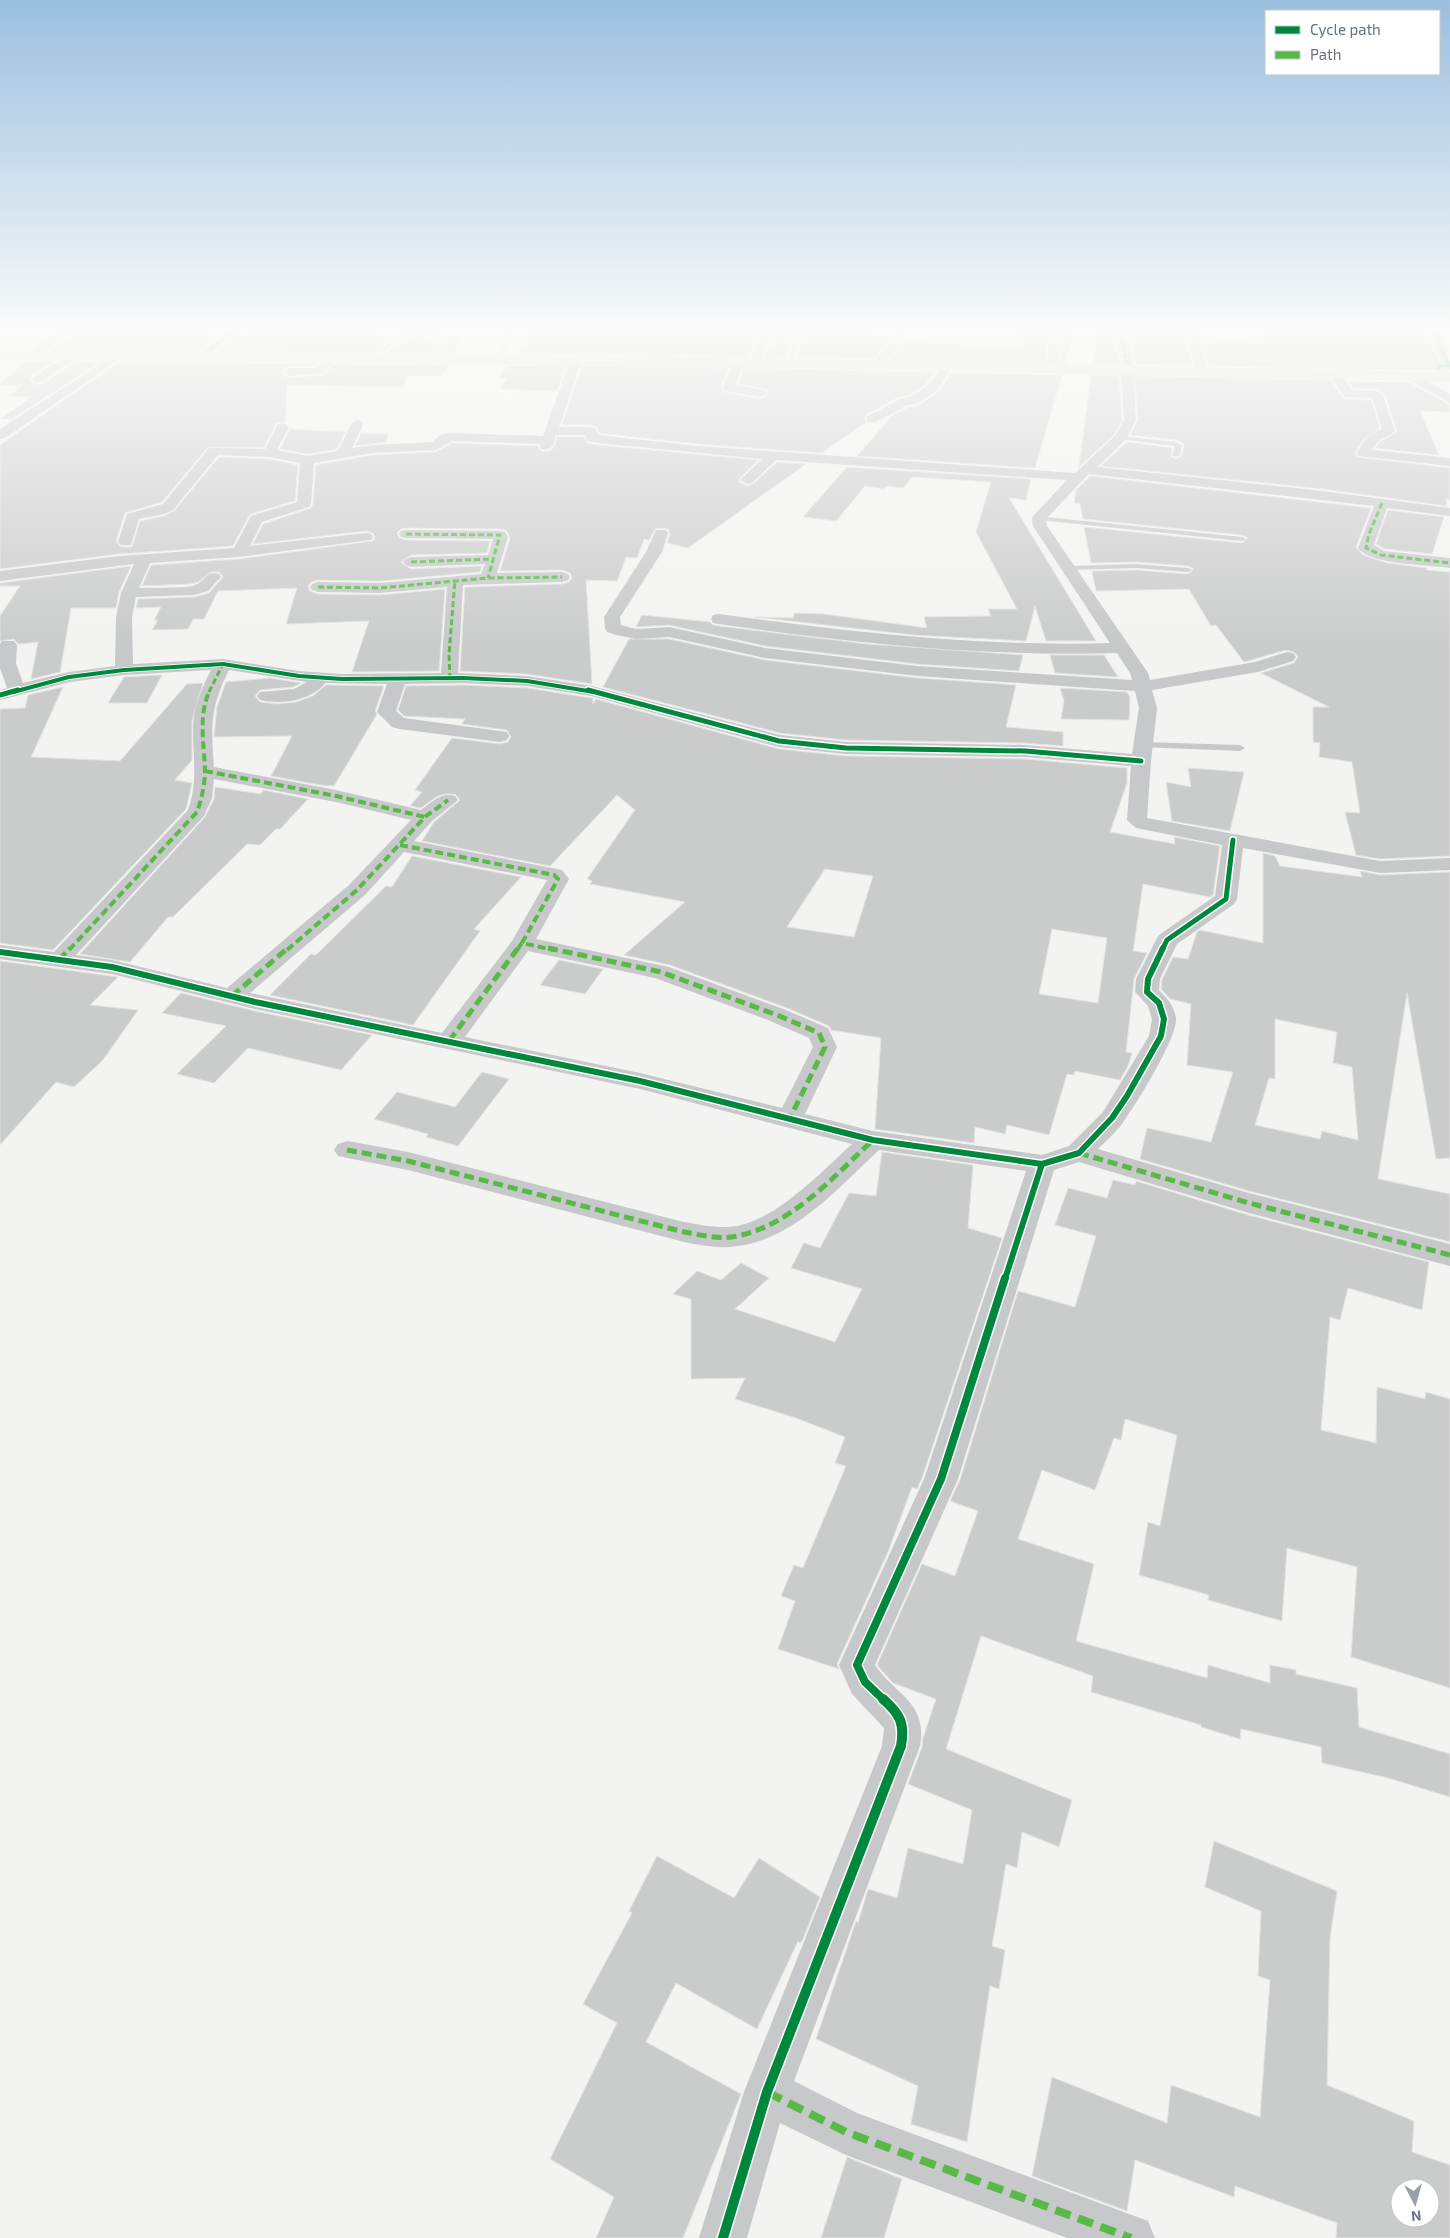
<svg xmlns="http://www.w3.org/2000/svg" width="1450" height="2238" viewBox="0 0 1450 2238" font-family="'Exo 2',sans-serif">
<style>
.building{fill:#cacbcb;stroke:#e2e2e1;fill-rule:evenodd}
.lines{fill:none;stroke-linecap:round;stroke-linejoin:round}
.trunk-casing{stroke:#cfd0cf;stroke-width:1}
.service{fill:#c7c8c9;fill-rule:evenodd}
.minor{fill:#c7c8c9;fill-rule:evenodd}
.tertiary{fill:#c7c8c9;fill-rule:evenodd}
.trunk{fill:#dddedd;fill-rule:evenodd}
.quiet-far4{stroke:#58b947;stroke-width:2.5;stroke-dasharray:5 2.5;stroke-linecap:butt}
.quiet-far3{stroke:#58b947;stroke-width:3;stroke-dasharray:6 3;stroke-linecap:butt}
.quiet-far2{stroke:#58b947;stroke-width:4;stroke-dasharray:8 4;stroke-linecap:butt}
.quiet-far1{stroke:#58b947;stroke-width:5;stroke-dasharray:10 5;stroke-linecap:butt}
.quiet{stroke:#58b947;stroke-width:8;stroke-dasharray:16 8;stroke-linecap:butt}
.cycleway-far4-casing{stroke:#fff;stroke-width:5.5}
.cycleway-far3-casing{stroke:#fff;stroke-width:8}
.cycleway-far2-casing{stroke:#fff;stroke-width:9}
.cycleway-far1-casing{stroke:#fff;stroke-width:11}
.cycleway-casing{stroke:#fff;stroke-width:13}
.cycleway-far4{stroke:#00873e;stroke-width:4}
.cycleway-far3{stroke:#00873e;stroke-width:5}
.cycleway-far2{stroke:#00873e;stroke-width:6}
.cycleway-far1{stroke:#00873e;stroke-width:8}
.cycleway{stroke:#00873e;stroke-width:10}
</style>
<rect width="100%" height="100%" fill="#f3f3f1"/>
<!-- building -->
<path class="building" d="M78 331H122L220 334 204 347 202 351 50 350Z
M250 331H380L376 336H391L380 349 379 353 217 351 237 335H245Z
M533 331H763L755 341 749 356 516 354Z
M778 331H798L791 340 786 357H764Z
M808 331H872L870 334 892 336 874 359 795 357 801 342Z
M1025 331H1049L1045 363 890 359 904 341 992 346 993 344 1019 346 1017 333H1025Z
M1064 331H1075L1065 363H1060Z
M1097 331H1112L1120 364H1093Z
M1127 331H1183L1193 366 1136 364Z
M1264 331H1424L1431 340 1432 348 1441 364 1440 367 1447 371 1209 366 1199 335 1213 336 1214 341 1264 343Z
M411 337H425L441 341 446 337H463L454 353H439L444 343 437 341 431 353H387L398 342Z
M27 361H55L32 375 30 380 34 384H43L75 362H100L12 419H0L32 397 10 396 20 389H16L22 385H0V383L18 370H14Z
M119 362 318 364 316 366H288L281 373 289 378 324 375 333 364 448 365 442 376H407L403 387 287 385 285 422 276 423 264 447H208L162 502 125 513 116 541 121 547H132L140 521 164 516 174 511 219 457 269 459 298 465 295 501 250 514 233 546 119 554 0 569V445Z
M507 366H566L557 391 500 389 507 378H498Z
M582 366 728 368 721 387 723 392 760 399 764 398 768 394 766 389 738 384 744 368 935 372 923 387 909 395 899 397 867 414 864 418 866 422 822 453 698 444 599 433 597 427 590 425H562Z
M951 372 1062 375 1035 468 857 456 893 415 909 407 919 405 933 396 943 386Z
M1091 375 1119 376 1122 420 1114 435 1079 467Z
M1135 376 1331 380 1344 399 1371 400 1380 428 1363 440 1355 452 1357 457 1450 468V500L1446 499 1447 506 1323 489 1101 466 1127 442 1172 448 1171 457 1177 459 1182 455 1184 444 1177 440 1130 435 1138 420Z
M1348 381 1409 382 1450 405V412L1420 411 1439 455 1375 448 1381 441 1397 432 1385 394 1377 389 1353 388Z
M290 429 345 432 337 449 307 454 280 449Z
M361 433 388 434 386 442 355 446Z
M557 437H584L587 443 598 445 758 460 739 479V482L747 486 753 484 777 462 806 464 688 548 667 543 670 534 668 529 656 528 649 540 644 539 637 558 626 557 617 581 586 580 592 684 527 674 460 671 465 587 562 584 569 582 572 578 570 573 562 570 500 571 510 538 507 531 500 529 406 528 401 529 397 533 399 538 406 540 490 541 487 553 411 555 401 562 411 569 482 566 480 572 380 581 318 580 311 582 308 586 310 591 318 594 380 595 445 589 439 671 352 672 369 621 286 624 297 588 218 591 204 619H193L188 629 152 630 158 620H154L161 607 136 608 138 599 194 597 209 593 223 577 219 572H211L198 582 190 584 142 586 151 565 239 559 373 541 375 538 373 533 366 531 253 544 263 524 311 508 313 504 316 465 373 455 436 452 452 443 538 446 541 451 546 452 554 448Z
M847 467 1031 479 1026 500 1009 498 1096 641H1046L1035 606 1026 641 914 635 755 617 793 618 794 613 824 614 927 628 924 617 991 616 988 609H1017L976 532 991 482 912 477 903 488 886 486 884 489 865 486 836 521 803 517Z
M1090 476 1371 508 1356 547 1363 555 1387 563 1427 568 1426 570 1450 572V856L1380 859 1356 855 1345 812 1360 813 1352 762 1319 757 1320 743 1313 742V707H1329L1261 673 1294 663 1298 657 1294 652 1286 650 1244 662 1216 625 1211 626 1189 589 1096 591 1092 571 1136 570 1188 574 1194 569 1188 566 1136 562 1091 563 1084 527 1242 543 1248 538 1242 535 1083 519 1080 504 1074 503 1076 490Z
M1388 510 1444 517 1432 554 1385 549 1376 544Z
M131 566 119 592 116 608H71L60 672 31 679 38 642 18 644 14 639 0 641V616L20 586H0V583Z
M642 615 710 622 713 625 719 626 867 644 1023 655 1019 671 917 664 765 646 669 625 636 627Z
M629 639H669L765 660 917 678 1016 685 1006 727 1063 732V746L1025 743 846 740 780 733 603 687Z
M1050 655H1104L1118 677 1055 673Z
M162 675 147 703H108L124 677Z
M270 678 301 683 293 687 260 690 255 696 260 702 277 704 296 702 313 696 326 685 384 686 375 711 377 714 334 786 320 785 271 776 292 736 214 737 217 707 226 682Z
M203 683 192 721V760L175 780 192 783 186 809 53 950 0 943V709L25 708 28 695 63 687 31 757 120 761 187 684Z
M463 685 527 688 591 698H593V704L596 699 779 749 846 756 1025 759 1127 768V783L1110 832 1175 844 1174 837 1220 846 1213 895 1210 897 1143 884 1133 951 1147 953 1134 979 1126 1052 1132 1053 1128 1066 1120 1080 1075 1071 1074 1075 1067 1074 1049 1135 1007 1125 1005 1134 975 1127 974 1143 875 1129 881 1038 831 1030 829 1026 787 1008 670 965 624 955 685 902 590 884 592 881 587 879 635 810 617 795 550 866 422 841 434 822 460 800 455 794H445L436 797 421 808 410 806 422 792 415 790 452 738 500 744 508 742 511 737 507 730 462 724 465 719 404 716 398 710 406 686ZM825 869 873 876 854 937 787 927ZM1052 929 1107 938 1098 1003 1039 994Z
M1060 688 1127 692 1130 697 1129 720 1061 719 1064 701Z
M1188 768 1244 772 1230 831 1172 821 1166 782 1191 787Z
M215 787 261 794 263 790 308 799 280 829H276L260 845 247 844 173 917H168L130 962 80 954 205 817 214 799Z
M1263 853 1275 856 1280 866 1362 877 1360 871 1380 875 1450 872V1158L1436 1159 1407 993 1378 1179 1450 1194V1242L1249 1191 1140 1159 1147 1128 1211 1142 1233 1072 1187 1065 1191 1004 1170 999 1161 989 1162 980 1173 957 1188 959 1197 932 1200 930 1263 943ZM1275 1019 1337 1032 1333 1063 1352 1067 1358 1140 1322 1131 1320 1139 1255 1125 1269 1078 1275 1079Z
M412 856 521 877 474 929 480 931 413 1025 270 995 311 954 316 955 386 886 392 887Z
M559 960 603 969 585 994 540 985Z
M0 961 118 977 90 1005 138 1010 103 1060 74 1087 56 1082 0 1145Z
M181 993 255 1011 372 1035 341 1070 248 1048 214 1083 177 1074 226 1026 162 1013Z
M482 1072 509 1079 458 1146 426 1137 428 1134 374 1119 397 1092 455 1107Z
M882 1152 973 1165 968 1228 1002 1238 922 1478 917 1489 912 1487 888 1552 837 1664 839 1669 778 1649 795 1601 781 1596 794 1565 803 1568 846 1466 835 1463 845 1437 796 1418 735 1399 745 1378 691 1379V1299L673 1294 697 1271 721 1280 741 1263 769 1278 735 1309 835 1342 862 1289 791 1268 804 1243 820 1248 849 1193 876 1196Z
M1113 1180 1135 1185 1136 1181 1248 1215 1429 1262 1422 1310 1348 1288 1340 1320 1330 1317 1321 1430 1376 1443 1377 1387 1425 1399 1426 1392 1450 1399V1688L1351 1657 1357 1567 1287 1548 1282 1621 1208 1600 1209 1595 1139 1575 1148 1522 1160 1526 1177 1435 1125 1419 1121 1440 1114 1438 1095 1490 1042 1470 1018 1539 1094 1564 1076 1641 1207 1678 1208 1665 1270 1683V1665L1296 1670V1674L1357 1688 1359 1727 1450 1754V1797L1388 1778 1322 1763 1321 1747 1241 1729 1240 1739 1201 1727V1725L1091 1692 1093 1676 981 1636 946 1749 1072 1800 1059 1847 1022 1832 1017 1868 1006 1864 992 1946 1005 1950 999 1989 990 1986 967 2142 911 2124 918 2086 816 2039 856 1921 858 1923 868 1889 897 1898 908 1848 963 1864 972 1810 908 1784 922 1747 923 1738 936 1699 893 1683 877 1665 922 1564 955 1576 978 1511 950 1501 960 1480 1018 1291 1075 1307 1096 1236 1055 1225 1068 1188 1107 1198Z
M1214 1841 1337 1891 1330 1938 1327 2085 1414 2121 1412 2152 1450 2165V2238H1336L1337 2223 1235 2186 1234 2197 1135 2160 1127 2211 1032 2176 1052 2077 1167 2123 1171 2085 1260 2117 1270 1980 1258 1976 1261 1911 1205 1887ZM1400 2188H1430V2218H1400Z
M657 1856 734 1898 759 1858 820 1897 803 1939 800 1943 798 1941 757 2029 676 1983 646 2042 741 2094 683 2238H596L614 2197 550 2159 617 2023 583 2004 632 1913 629 1911Z
M847 2157 902 2179 884 2238H821Z"/>
<g class="lines">
<!-- trunk casing -->
<g class="trunk-casing">
<path id="trunk" d="M0 351 738 358 1450 373V381L738 366 0 359Z"/>
</g>
<!-- service -->
<path class="service" d="M410 331H426L444 337 441 339C418 332 401 332 385 352H381V350L392 338Z
M509 331H515L502 354H498Z
M800 331H806L799 341 793 357 788 358 793 341Z
M437 343 442 344 437 353H433Z
M1120 436 1176 442 1182 445 1180 455 1176 457 1172 455 1175 446 1118 439V437Z
M1036 516 1242 537 1246 539 1242 541 1039 520 1035 518Z
M1136 564 1188 568 1192 570 1188 572 1136 568 1068 570 1064 568 1068 566Z
M1144 742 1240 745 1245 748 1240 751 1140 747 1139 745Z"/>
<!-- minor -->
<path class="minor" d="M227 331H239L213 352H205L203 350 205 348Z
M765 331H776L769 342 761 359H753L751 357 757 342Z
M899 331H910L886 361H878L876 359 878 357Z
M1051 331H1062L1059 362 1053 365 1047 362Z
M1114 331H1125L1134 364 1130 367 1133 370 1136 420 1125 441 1097 467 1323 491 1450 508V516L1387 508 1374 545 1384 551 1450 558V568C1430 565 1370 565 1358 548L1374 506 1089 474 1083 480 1046 519 1047 526 1148 673 1150 680 1255 662 1287 652 1293 653 1296 657 1293 661 1258 672 1152 690 1157 708 1151 761 1147 818 1380 861 1450 858V870L1380 873 1243 848 1237 899 1234 904 1177 944 1160 979 1159 990C1167 998 1175 1007 1176 1019 1177 1039 1135 1106 1122 1124 1115 1133 1106 1141 1098 1149L1249 1193 1450 1244V1266L1249 1213 1079 1162 1054 1170 958 1479 875 1665C895 1695 928 1702 920 1746L794 2081 857 2113 1148 2221 1155 2238H1067L846 2155 780 2123 747 2238H699L744 2092 882 1746 884 1728 852 1694 839 1665 924 1479 1026 1171 879 1150C837 1189 791 1243 730 1247 715 1248 699 1245 684 1242L408 1170 338 1156 334 1150 338 1144 347 1141 408 1152 684 1222C701 1225 720 1229 737 1226 780 1217 821 1172 852 1144L640 1089 255 1009 112 974 0 959V945L54 952 188 810C198 783 193 757 193 729 193 708 202 688 211 670L124 675 70 682 0 700V690L7 688 0 668V644L2 641H14L17 645 16 663 23 683 69 672 115 666 116 617 121 593 134 564 0 581V571L119 556 234 548 251 516 297 502 300 463 269 457 218 455 173 510 164 514 139 519 131 545H121L118 542 127 514 163 504 209 448 265 449 278 424 283 423 289 427 277 450 307 456 338 451 352 423 358 419 364 423 352 448 373 445 432 442 440 435 452 433 543 436 570 360 576 357 582 360 559 427H590L595 428 598 435 698 446 1075 473 1115 436 1124 420 1121 370 1125 367 1122 364ZM556 435H585L587 441 598 443 762 459 740 480 747 484 752 483 776 460 1067 480 1034 515 1032 518 1033 526 1110 643C979 647 849 632 719 614L713 615 711 619 713 623 719 624C851 643 983 657 1117 653L1130 673 1132 680 917 666 765 648 669 627 636 629 621 625 620 617 662 552 668 533 666 530H656L646 552 604 617 605 628 607 632 616 635 636 639 669 637 765 658 917 676 1135 691 1139 708 1132 754 1025 745 846 742 780 735 592 686 527 676 458 673 463 585 562 582 568 580 570 577 568 574 562 572 497 573 508 537 505 532 500 531 406 530 401 531 399 534 401 537 406 538 493 539 488 555 411 557 406 559 403 562 406 565 411 567 485 564 481 574 380 583 318 582 312 584 310 587 312 590 318 592 380 593 447 587 441 673 342 674 299 671 223 659 133 664 132 617 136 597 194 595 208 591 221 577 219 574C205 570 206 581 195 585 186 589 152 587 139 588L150 563 239 557 371 540 373 537 371 534 366 533 250 546 262 522 309 507 311 504 314 463 373 453 436 450 452 441 540 444 541 449 546 450 553 446ZM229 670 307 682 294 689 260 692 257 696 260 700C280 705 312 701 325 683L387 684 377 712 392 727 399 729 500 742 507 740 509 736 507 732 404 718 396 711 405 684 463 683 527 686 591 696 779 747 846 754 1025 757 1131 766 1127 820 1136 828 1222 845 1215 896 1159 935 1156 940 1136 979 1135 992 1148 1006 1152 1019 1149 1036 1103 1112 1069 1146 1042 1155 873 1131 805 1114 837 1047 828 1028 786 1010 669 967 536 939 569 879 562 870 414 841 432 821 458 800 455 796C441 792 432 802 421 810L336 790 214 767C211 726 210 708 229 670ZM214 779 336 802 411 820 349 885 227 988 112 960 76 955 204 816 212 798ZM404 852 547 880 512 941 442 1033 250 993 365 895ZM528 951 655 978 768 1020 809 1038 813 1047 782 1108 640 1073 465 1037Z
M1185 331H1196L1207 366 1205 368 1201 370 1195 366Z
M1432 331H1443C1445 345 1450 356 1450 370L1443 368 1441 366 1443 364 1434 347Z
M74 352 80 355 78 357 42 382H34L32 379 34 376Z
M119 352 123 353 125 355 123 357 5 438 0 439V429Z
M330 354 336 357 324 373 289 376 283 372 289 368H317L326 355Z
M738 359 744 362 736 385 764 390 766 393 764 396 760 397 725 391 723 388 732 362Z
M947 362 953 366 941 385 932 394 918 403 908 405 876 422H868L866 419 868 416 900 399 910 397 924 388 932 380 943 364Z
M1336 371 1340 372 1352 390 1377 391 1383 395 1395 431C1387 439 1379 436 1372 450L1450 458V466L1359 456 1357 453C1363 441 1369 433 1382 429L1372 398 1344 397 1330 375Z
M1411 372 1450 394V403L1407 379 1405 376Z"/>
<!-- tertiary -->
<path class="tertiary" d="M59 331H73L43 352H35L33 349 35 346Z"/>
<!-- trunk -->
<use href="#trunk" class="trunk"/>
<!-- quiet-far4 -->
<path class="quiet-far4" d="M1119 331 1128 364
M1437 331 1440 347 1450 366H1437L1438 370
M209 350 234 331"/>
<!-- quiet-far3 -->
<path class="quiet-far3" d="M1382 503 1369 534 1366 548 1381 555 1450 563
M406 534 500 535 488 578
M411 562 493 559
M318 587 380 588 488 578 562 577
M450 679 449 654 455 580
M209 692 223 664"/>
<!-- quiet-far2 -->
<path class="quiet-far2" d="M205 771 336 796 425 817
M400 845 554 875 558 879 522 943 554 950
M69 950 197 812C202 798 205 784 205 769 204 744 198 714 210 690
M287 950 357 890 425 817 448 800
M517 950 522 943"/>
<!-- quiet-far1 -->
<path class="quiet-far1" d="M548 948 661 972 777 1015 819 1033 825 1047 790 1118
M59 960 70 948
M232 996 288 948
M449 1041 518 948
M347 1150 408 1161 684 1232C701 1235 720 1240 737 1236 792 1225 834 1176 873 1140
M1079 1153 1249 1203 1450 1255"/>
<!-- quiet -->
<path class="quiet" d="M767 2092 846 2132 1131 2238"/>
<!-- cycleway-far4 casing -->
<g class="cycleway-far4-casing">
<path id="cycleway-far4" d="M13 692 69 677 124 670 223 664 299 676 342 679 463 678 527 681 594 692"/>
</g>
<!-- cycleway-far3 casing -->
<g class="cycleway-far3-casing">
<path id="cycleway-far3" d="M588 690 779 741 846 748 1025 751 1141 761
M0 695 18 690
M1162 950 1167 940 1226 899 1233 840"/>
</g>
<!-- cycleway-far2 casing -->
<g class="cycleway-far2-casing">
<path id="cycleway-far2" d="M0 952 112 967 255 1002 640 1081 873 1140 1042 1164 1079 1153 1112 1118 1127 1096 1161 1036 1164 1019 1159 1003 1147 992 1148 979 1163 948
M1005 1279 1042 1164"/>
</g>
<!-- cycleway-far1 casing -->
<g class="cycleway-far1-casing">
<path id="cycleway-far1" d="M884 1700 865 1682 857 1665 941 1479 1005 1278"/>
</g>
<!-- cycleway casing -->
<g class="cycleway-casing">
<path id="cycleway" d="M723 2238 767 2092 901 1746C905 1723 900 1714 883 1699"/>
</g>
<!-- cycleway-far4 -->
<use href="#cycleway-far4" class="cycleway-far4"/>
<!-- cycleway-far3 -->
<use href="#cycleway-far3" class="cycleway-far3"/>
<!-- cycleway-far2 -->
<use href="#cycleway-far2" class="cycleway-far2"/>
<!-- cycleway-far1 -->
<use href="#cycleway-far1" class="cycleway-far1"/>
<!-- cycleway -->
<use href="#cycleway" class="cycleway"/>
</g>
<!-- sky -->
<linearGradient id="sky" x2="0" y2="1"><stop stop-color="#9bbfdf"/><stop offset="0.51" stop-color="#fafaf9"/><stop offset="1" stop-color="#fafaf9" stop-opacity="0"/></linearGradient>
<rect width="1450" height="645" fill="url(#sky)"/>
<!-- legend -->
<rect x="1265" y="10" width="175" height="65" fill="#ffffff" stroke="#c2c7cb"/>
<rect x="1275" y="26" width="25" height="8" fill="#00873e" stroke="#c2c7cb"/>
<text x="1310" y="35" font-size="15" fill="#66747e">Cycle path</text>
<rect x="1275" y="51" width="25" height="8" fill="#58b947" stroke="#c2c7cb"/>
<text x="1310" y="60" font-size="15" fill="#66747e">Path</text>
<!-- north arrow -->
<g transform="translate(1415 2203) rotate(174)"><circle r="24" fill="#ffffff" stroke="#c2c7cb"/>
<path d="M0-4L9 19L0 12L-9 19Z" fill="#97a0a6"/>
<text y="-8" font-size="14" font-weight="bold" text-anchor="middle" fill="#66747e">N</text>
</g>
</svg>
